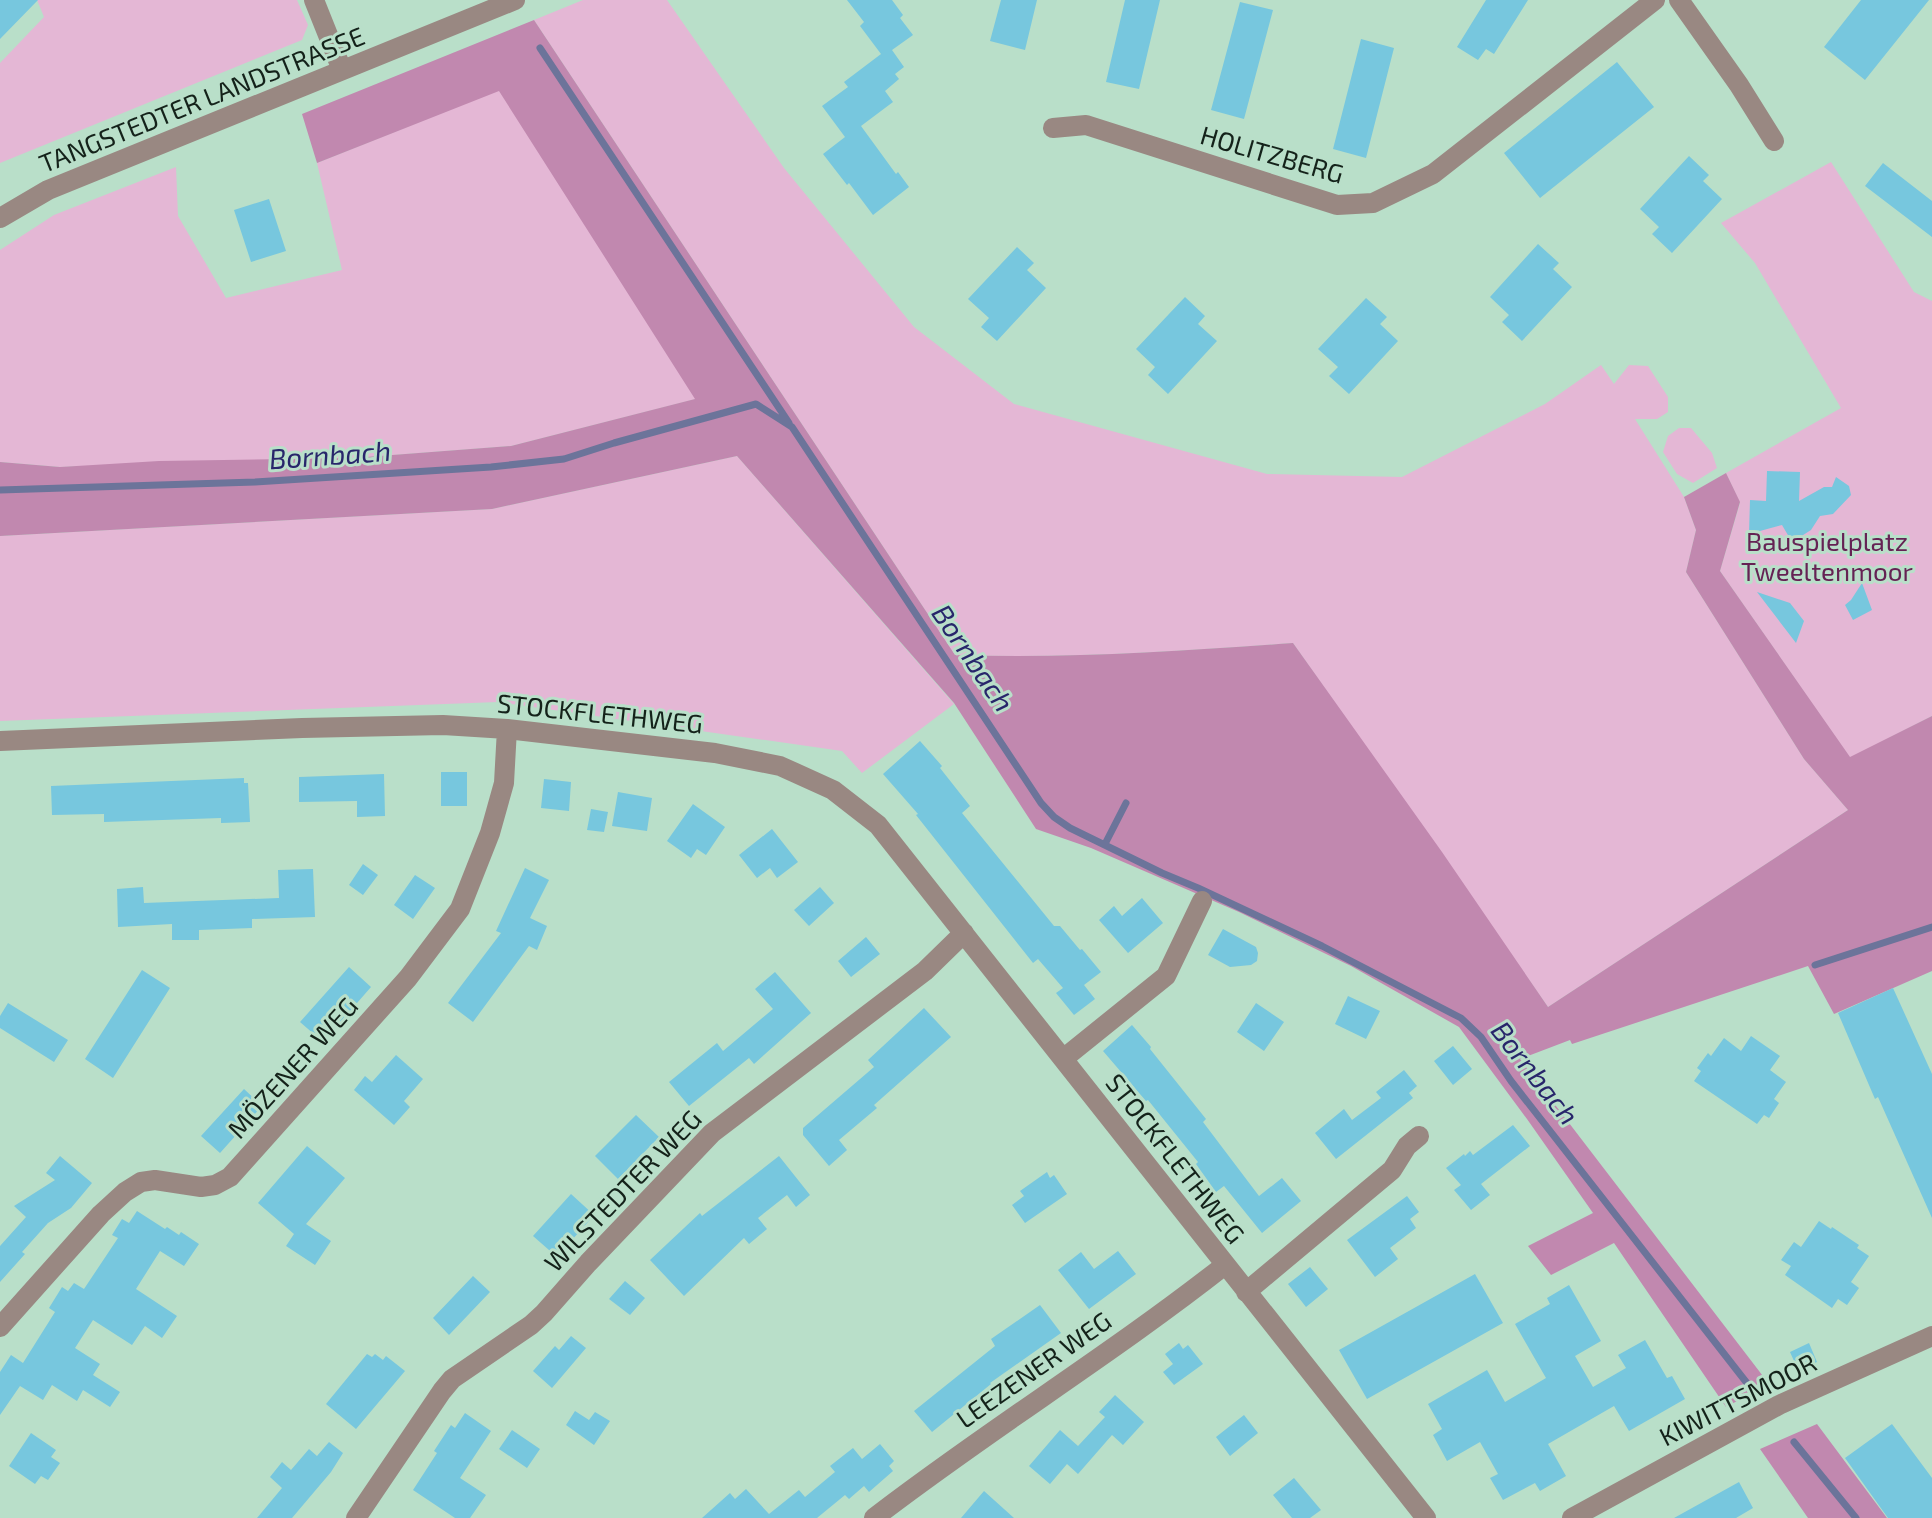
<svg xmlns="http://www.w3.org/2000/svg" width="1932" height="1518" viewBox="0 0 1932 1518" font-family="'Exo 2',sans-serif">
<style>
.green{fill:#e4b7d5}
.forest{fill:#c188af}
.lines{fill:none;stroke-linecap:round;stroke-linejoin:round}
.stream{stroke:#6c749a;stroke-width:7}
.building{fill:#77c7de}
.minor{stroke:#998882;stroke-width:20}
.labels{text-anchor:middle;stroke-width:6;stroke-linejoin:round;paint-order:stroke}
.street-label{font-size:26px;fill:#14221a;stroke:#b9dfc9}
.park-label{font-size:26px;fill:#652254;stroke:#b9dfc9}
.water-label{font-size:28px;font-style:italic;fill:#28266b;stroke:#b9dfc9}
</style>
<rect width="100%" height="100%" fill="#b9dfc9"/>
<!-- green -->
<path class="green" d="M37 0H297L308 25 302 40 0 163V63L44 17Z
M583 0H667L784 168 914 327 1014 404 1267 474 1402 477 1545 404 1601 365 1614 384 1629 365 1648 366 1668 397V412L1657 419H1635L1684 497 1696 530 1686 572 1804 759 1848 810 1548 1007 1293 643C1180 651 1068 659 955 655L534 20Z
M499 90 696 399 511 446 353 458 60 467 0 462V250L54 215 176 167 178 216 226 298 342 270 317 163Z
M1831 162 1914 292 1932 301V716L1850 758 1720 571 1740 503 1726 473 1841 408 1755 263 1721 223Z
M1679 428H1691L1712 453 1717 468 1693 483 1677 474 1663 452 1668 436Z
M737 456 954 704 862 773 842 751 498 702 0 721V536L492 509Z"/>
<!-- forest -->
<path class="forest" d="M534 20 955 655C1068 659 1180 651 1293 643L1442 852 1548 1007 1848 810 1804 759 1686 572 1696 530 1684 497 1726 473 1740 502 1720 571 1850 757 1932 716V971L1834 1014 1808 966 1572 1044 1570 1040 1520 1059 1769 1384 1726 1407 1614 1243 1551 1275 1528 1246 1593 1213 1527 1119 1459 1027 1351 966 1239 912 1091 848 1036 829 954 703 737 456 492 509 0 536V462L60 467 159 461 353 458 511 446 695 399 499 91 317 163 302 114Z
M1817 1424 1887 1518H1808L1760 1449Z"/>
<g class="lines">
<!-- stream -->
<path class="stream" d="M540 48 789 423
M0 490 255 482 491 467 564 459 614 443 756 404 792 427 1041 803 1054 817 1070 828 1162 873 1198 888 1322 946 1461 1018 1481 1037 1511 1081 1750 1387
M1105 844 1126 803
M1815 965 1932 927
M1794 1442 1856 1518"/>
</g>
<!-- building -->
<path class="building" d="M0 0H38L0 39Z
M847 0H892L903 15 900 18 913 35 892 50 904 67 895 74 899 79 885 91 893 102 861 126 896 174 898 172 909 187 873 215 849 183 847 185 823 154 845 137 822 106 848 87 844 82 881 54 860 26 864 22Z
M1001 0H1037L1025 50 990 41Z
M1125 0H1160L1139 89 1106 82Z
M1486 0H1528L1494 54 1486 49 1478 60 1457 47Z
M1861 0H1929L1865 80 1824 47Z
M1240 2 1273 10 1244 119 1211 110Z
M1361 39 1394 48 1366 158 1333 149Z
M1617 62 1654 107 1540 198 1504 153Z
M1689 156 1709 175 1703 181 1722 199 1672 253 1652 234 1659 227 1640 209Z
M1883 163 1932 201V237L1865 186Z
M269 199 286 251 251 262 234 210Z
M1538 244 1559 263 1553 269 1572 287 1522 341 1502 322 1509 315 1490 297Z
M1017 247 1034 263 1027 270 1046 288 997 341 981 327 989 318 968 299Z
M1185 297 1205 316 1198 324 1217 341 1168 394 1148 375 1155 367 1136 349Z
M1366 298 1387 317 1380 324 1398 341 1349 394 1329 376 1338 367 1318 349Z
M1767 471 1800 472 1799 501 1824 487H1832L1836 477 1849 486 1851 495 1833 514 1820 516 1811 530 1792 542 1782 525 1749 534 1750 500 1766 501Z
M1862 583 1872 610 1853 620 1845 605 1851 600Z
M1757 592 1790 603 1804 621 1796 643Z
M920 741 942 766 940 768 970 806 962 813 1054 926H1060L1080 950 1082 949 1101 972 1084 985 1095 999 1074 1015 1056 993 1063 988 1038 959 1033 963 916 815 918 814 883 774Z
M441 772H467V806H441Z
M384 774 385 816 357 817V801L299 802V777Z
M244 778V783H248L250 822 221 823V818L104 822V814L52 815 51 786Z
M544 779 571 782 569 811 541 808Z
M618 792 652 798 647 831 612 826Z
M693 804 725 827 706 855 697 849 691 858 667 841Z
M591 809 608 812 604 832 587 830Z
M772 829 798 862 777 878 770 868 757 878 739 855Z
M363 864 378 875 363 895 349 885Z
M525 868 549 880 530 918 547 926 537 950 529 946 473 1022 448 1003 501 933 496 931Z
M313 869 315 917 252 919V928L199 930V940H172V924L118 927 117 889 143 887 144 903 279 898 278 870Z
M415 875 435 888 413 919 394 905Z
M820 887 834 903 809 926 794 910Z
M1142 898 1163 923 1128 953 1099 920 1114 906 1122 916Z
M1223 929 1256 947 1258 953 1257 961 1251 965 1230 967 1208 955Z
M866 937 880 954 851 977 838 961Z
M349 967 371 987 323 1042 300 1022Z
M142 970 170 988 113 1078 85 1059Z
M775 972 811 1013 754 1064 749 1058 689 1106 669 1082 717 1043 723 1051 773 1009 755 989Z
M1893 988 1932 1074V1218L1878 1097 1875 1099 1838 1013Z
M1348 996 1380 1011 1366 1039 1335 1024Z
M8 1003 68 1040 54 1062 0 1028V1016Z
M1256 1003 1284 1022 1264 1051 1237 1032Z
M924 1008 951 1037 874 1105 877 1108 839 1140 847 1150 829 1166 803 1135V1128L874 1067 868 1060Z
M1132 1025 1151 1047 1150 1049 1206 1119 1203 1122 1259 1196 1282 1178 1301 1201 1262 1233 1224 1186 1216 1192 1196 1164 1198 1162 1148 1100 1146 1101 1103 1051Z
M1751 1036 1780 1056 1770 1070 1786 1082 1774 1099 1779 1103 1769 1118 1764 1115 1757 1124 1694 1081 1701 1071 1697 1068 1708 1053 1711 1056 1724 1038 1741 1051Z
M1453 1046 1472 1069 1453 1085 1434 1061Z
M396 1055 423 1079 404 1101 410 1107 394 1125 354 1090 365 1076 372 1082Z
M1404 1070 1417 1086 1409 1093 1413 1098 1336 1159 1315 1133 1344 1109 1352 1120 1381 1098 1376 1092Z
M244 1089 262 1106 220 1153 201 1136Z
M636 1115 659 1137 618 1179 595 1156Z
M1513 1125 1530 1146 1481 1184 1490 1195 1471 1210 1454 1190 1461 1185 1446 1168 1464 1154 1465 1156 1470 1151 1473 1155Z
M307 1146 345 1178 306 1224 331 1241 315 1265 286 1246 294 1234 258 1203Z
M60 1156 92 1183 71 1208 48 1223 22 1252 25 1254 0 1282V1246L26 1217 14 1206 55 1180 46 1173Z
M779 1156 810 1195 796 1207 787 1195 758 1218 767 1229 749 1244 744 1238 684 1296 650 1260 700 1213 702 1216Z
M1047 1172 1050 1178 1054 1175 1067 1194 1025 1223 1012 1205 1024 1196 1020 1191Z
M571 1194 594 1215 557 1257 533 1236Z
M1407 1196 1419 1212 1410 1219 1416 1228 1390 1248 1398 1259 1375 1277 1347 1240Z
M137 1211 165 1229 167 1227 179 1235 181 1232 199 1244 184 1266 160 1251 136 1289 177 1316 162 1338 145 1326 132 1345 93 1320 75 1348 100 1364 93 1375 120 1392 110 1407 83 1390 77 1401 52 1385 43 1400 20 1386 0 1415V1372L11 1355 23 1363 55 1312 49 1308 62 1287 68 1291 74 1283 84 1289 118 1238 112 1235 122 1219 129 1223Z
M1819 1221 1831 1229 1832 1227 1859 1245 1857 1248 1869 1256 1851 1282 1859 1288 1847 1305 1838 1299 1832 1308 1785 1275 1791 1266 1781 1260 1794 1242 1801 1247Z
M1118 1251 1136 1274 1089 1309 1058 1270 1081 1252 1094 1269Z
M1310 1267 1328 1289 1306 1307 1288 1284Z
M1475 1274 1503 1323 1367 1399 1339 1350Z
M473 1276 490 1292 449 1335 433 1318Z
M625 1281 645 1298 630 1315 609 1299Z
M1569 1285 1601 1341 1575 1356 1593 1387 1626 1368 1618 1355 1645 1340 1667 1378 1672 1376 1685 1399 1629 1431 1614 1406 1548 1444 1566 1476 1540 1491 1535 1483 1503 1500 1490 1478 1498 1474 1480 1442 1447 1461 1433 1435 1442 1429 1428 1404 1487 1370 1505 1402 1546 1378 1515 1324 1550 1304 1547 1298Z
M1040 1305 1061 1333 990 1383 991 1384 932 1432 914 1411 995 1346 991 1339Z
M571 1336 586 1348 552 1388 533 1371 555 1346 559 1350Z
M1179 1343 1183 1349 1188 1345 1203 1364 1174 1385 1163 1372 1173 1364 1165 1354Z
M1809 1343 1817 1362 1798 1370 1790 1352Z
M367 1354 372 1357 375 1354 383 1360 386 1356 405 1371 356 1429 326 1404Z
M1115 1395 1144 1422 1123 1445 1112 1435 1078 1474 1067 1464 1050 1484 1029 1466 1060 1430 1078 1446 1105 1417 1099 1412Z
M575 1411 589 1420 595 1412 610 1421 594 1445 566 1425Z
M465 1413 491 1431 460 1478 486 1495 470 1518H455L413 1490 437 1453 434 1451 451 1425 455 1428Z
M1244 1415 1258 1433 1230 1456 1216 1437Z
M1892 1424 1932 1478V1518H1888L1845 1458Z
M512 1430 540 1449 527 1468 499 1449Z
M31 1433 56 1450 51 1457 60 1463 48 1480 41 1476 35 1484 9 1466Z
M329 1442 343 1453 331 1472 292 1518H257L282 1488 270 1477 282 1462 291 1470 309 1449 317 1456Z
M880 1444 894 1461 889 1466 893 1471 869 1492 864 1486 849 1499 845 1495 817 1518H702L730 1493 735 1499 746 1489 769 1514 799 1490 805 1497 835 1472 830 1466 853 1448 862 1459Z
M1294 1478 1321 1510 1310 1518H1292L1273 1495Z
M1739 1482 1753 1508 1736 1518H1674Z
M984 1491 1014 1518H961Z"/>
<g class="lines">
<!-- minor -->
<path class="minor" d="M314 0 342 70
M1679 0 1739 85 1774 141
M1053 128 1086 125 1337 205 1373 203 1433 174 1655 0
M0 218 48 190 515 0
M0 741 302 728 443 725 507 729 715 753 780 766 833 790 878 825 1426 1518
M1063 1059 1166 976 1202 901
M1246 1292 1392 1170 1407 1146 1419 1136
M0 1327 101 1214 125 1192 141 1182 155 1180 201 1187 215 1185 230 1177 408 978 460 909 490 833 504 783 507 729
M356 1518 442 1391 452 1379 531 1325 544 1313 588 1263 712 1133 925 971 964 933
M874 1518C988 1430 1112 1354 1225 1265
M1572 1518 1779 1405 1932 1336"/>
</g>
<g class="labels">
<!-- street labels -->
<g class="street-label">
<text transform="translate(202 100) rotate(-22)" y="9">TANGSTEDTER LANDSTRASSE</text>
<text transform="translate(1272 155) rotate(16)" y="9">HOLITZBERG</text>
<text transform="translate(600 714) rotate(6)" y="9">STOCKFLETHWEG</text>
<text transform="translate(293 1068) rotate(-48)" y="9">MÖZENER WEG</text>
<text transform="translate(1175 1159) rotate(52)" y="9">STOCKFLETHWEG</text>
<text transform="translate(623 1191) rotate(-46)" y="9">WILSTEDTER WEG</text>
<text transform="translate(1034 1370) rotate(-35)" y="9">LEEZENER WEG</text>
<text transform="translate(1738 1400) rotate(-27)" y="9">KIWITTSMOOR</text>
</g>
<!-- park labels -->
<g class="park-label">
<text x="1827" y="551">Bauspielplatz<tspan x="1827" dy="30">Tweeltenmoor</tspan></text>
</g>
<!-- water labels -->
<g class="water-label">
<text transform="translate(330 455) rotate(-4)" y="10">Bornbach</text>
<text transform="translate(973 658) rotate(56)" y="10">Bornbach</text>
<text transform="translate(1535 1073) rotate(52)" y="10">Bornbach</text>
</g>
</g>
</svg>
